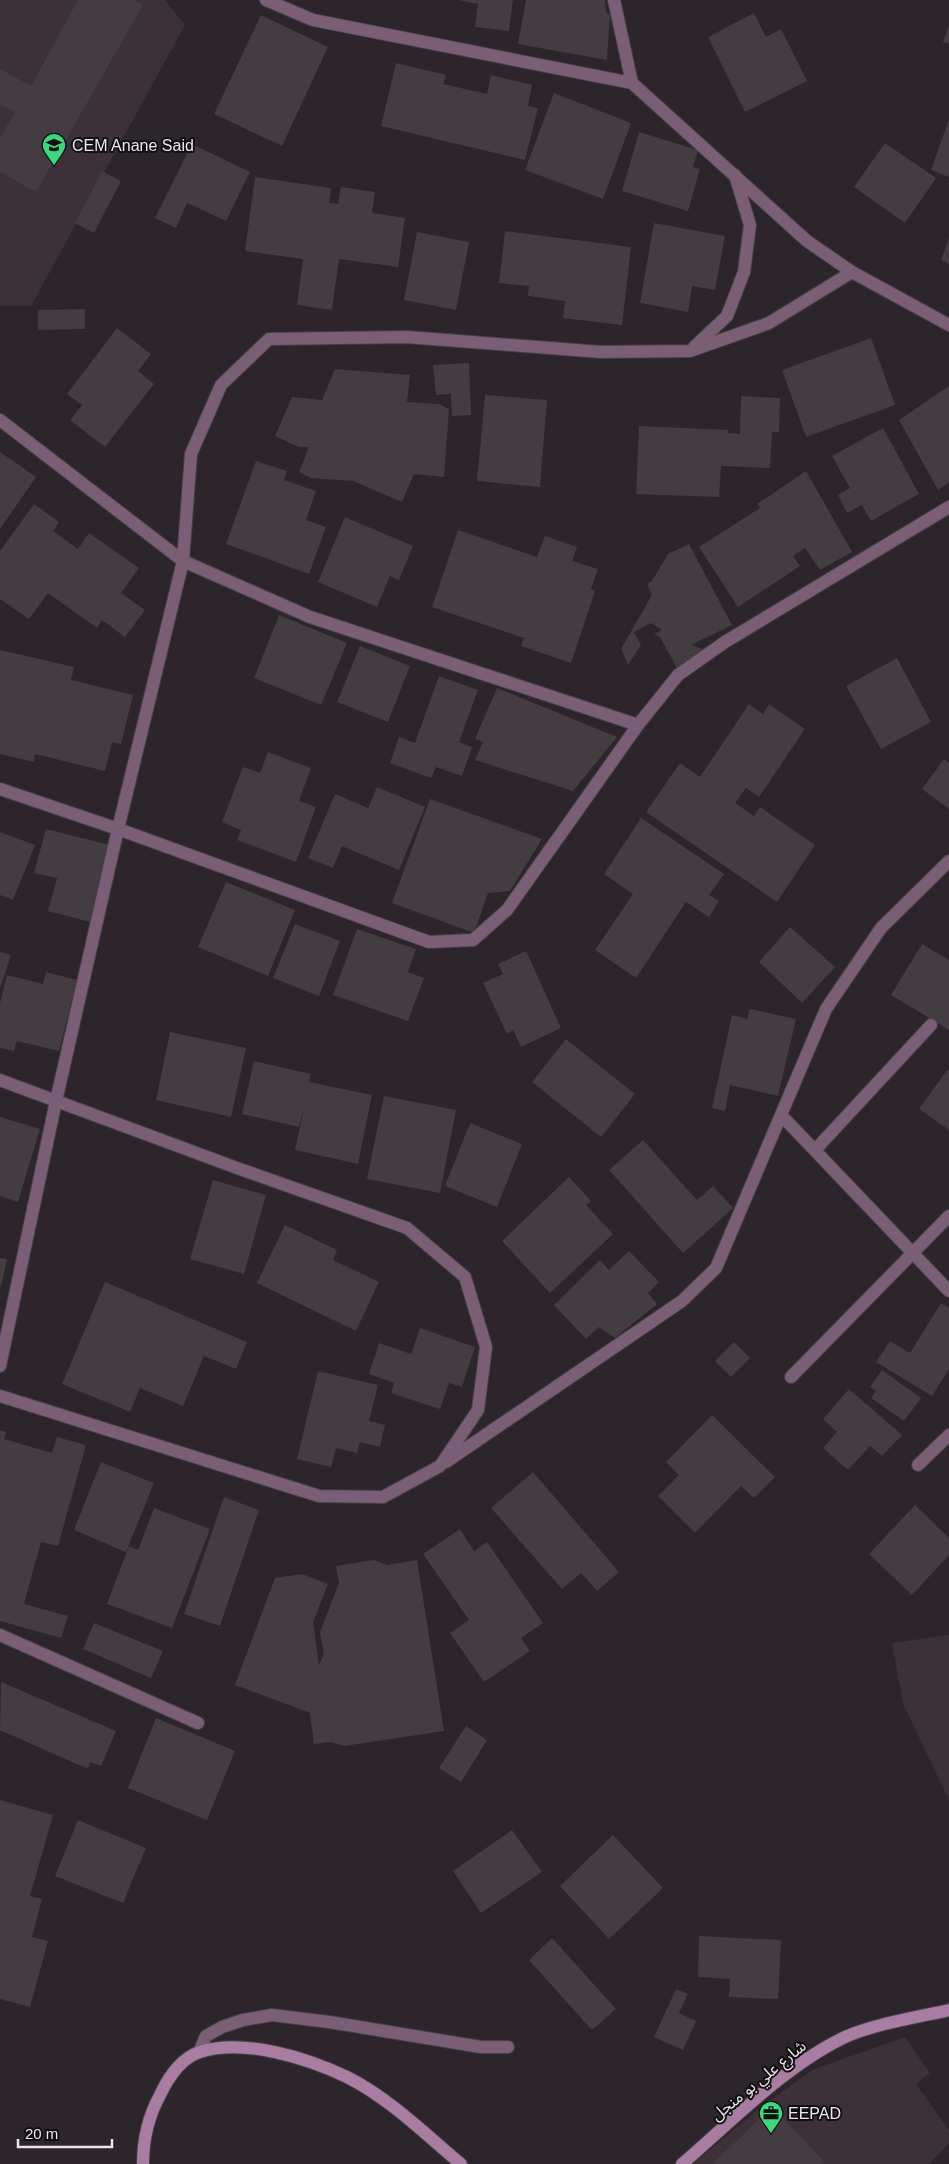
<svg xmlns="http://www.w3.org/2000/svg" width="949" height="2164" viewBox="0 0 949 2164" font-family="Helvetica,'Noto Sans Arabic',sans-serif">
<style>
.built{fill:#3c3039}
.building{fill:#433c41}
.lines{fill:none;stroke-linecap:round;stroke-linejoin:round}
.street-casing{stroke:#474046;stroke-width:14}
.secondary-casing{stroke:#474046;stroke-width:14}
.street{stroke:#7a5e75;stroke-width:12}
.secondary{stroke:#a97ca1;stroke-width:12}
.labels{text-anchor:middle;stroke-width:4;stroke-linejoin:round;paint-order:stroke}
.poi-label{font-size:16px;fill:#ebe7ea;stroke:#120f12;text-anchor:start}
.street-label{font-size:16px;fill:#ebe7ea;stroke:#120f12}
</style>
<rect width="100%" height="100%" fill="#2c252b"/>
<!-- built -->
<path class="built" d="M0 0H165L185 25 31 306H0Z
M949 1635V1800L903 1704 892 1643Z
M905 2037 930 2073 916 2084 949 2130V2143L929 2164H693L762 2106 814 2069Z"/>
<!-- building -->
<path class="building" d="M78 0H134L143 5 36 192 0 172V138L15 112 0 104V69L31 86Z
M459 0H513L509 31 475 27 478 4Z
M526 0H605L606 12 610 15 607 60 518 44Z
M754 13 766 37 781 29 807 81 745 112 708 37Z
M261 15 328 47 282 146 214 114Z
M949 25V44L943 42Z
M396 63 446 75 443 84 487 94 491 75 532 85 528 106 538 108 525 160 381 126Z
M554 93 631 123 603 199 525 170Z
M949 119V177L931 170Z
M639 132 698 150 693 167 700 169 688 211 622 191Z
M885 143 936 178 905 223 854 187Z
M192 144 250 172 226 221 187 203 176 228 155 218Z
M102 171 121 181 94 233 75 223Z
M255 177 331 188 329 203 338 204 341 187 375 192 372 213 405 218 398 267 339 259 332 310 297 305 303 259 245 251Z
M654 223 725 236 715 290 692 286 688 312 640 303Z
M505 231 631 247 622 325 563 318 565 301 528 296 529 286 499 283Z
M417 232 469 242 456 310 404 300Z
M949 238V264L941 260Z
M85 309V329L38 330V310Z
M117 328 151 354 138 371 154 384 105 447 70 420 82 405 67 394Z
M871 338 895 405 806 437 782 370Z
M469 363 471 415 452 416 451 394 436 395 433 365Z
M335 369 410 375 407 402 439 404 449 409 444 477 414 474 402 502 353 481 311 478 299 472 309 447H299L275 436 292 397 322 400Z
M949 386V482L938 490 899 420Z
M485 395 547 400 540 487 477 481Z
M741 396 780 398 779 432H772L770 468 721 466 719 497 636 494 639 426 728 430V433L740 434Z
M883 428 919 494 871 521 862 505 847 513 838 495 850 488 832 456Z
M0 452 36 477 0 529Z
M256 461 287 471 284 480 316 491 306 520 326 527 309 574 226 544Z
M806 471 852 552 820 570 805 548 793 556 800 566 738 607 699 547 760 508 757 504Z
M34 504 59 522 53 531 78 549 89 533 139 568 121 593 145 610 125 637 102 620 97 628 48 593 29 619 0 599V551Z
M345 517 413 546 399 580 390 576 377 607 318 582Z
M458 530 537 557 545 536 577 547 572 561 598 569 591 589 595 591 571 663 521 646 524 638 432 607Z
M689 544 732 625 691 645 705 650 677 668 660 637 654 634 662 630 651 623 634 632 641 645 628 665 621 649 652 595 647 584 652 581 668 554Z
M279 615 347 643 321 705 254 678Z
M360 646 410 666 388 722 337 702Z
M0 650 74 667 71 680 133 695 121 744 112 742 105 771 35 754 34 762 0 754Z
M897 658 931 722 881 749 846 686Z
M439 676 478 690 459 742 472 747 462 776 436 767 431 778 390 763 399 737 415 743Z
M497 688 617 737 573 791 475 760 483 742 475 739Z
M749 704 763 714 769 704 805 729 759 797 746 788 735 803 754 816 760 807 815 845 777 902 646 812 680 763 700 777Z
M268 752 311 768 299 801 316 807 296 862 237 840 241 830 222 822 243 767 260 773Z
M944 759 949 763V809L922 789Z
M377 787 425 807 399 870 342 846 333 868 308 858 335 794 368 808Z
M430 799 542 839 510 891 488 893 474 933 392 903Z
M641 818 724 874 709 895 719 901 709 917 686 902 636 978 595 950 633 894 604 874Z
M46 829 110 845 90 922 48 911 57 878 34 873Z
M0 832 35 845 13 900 0 895Z
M226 882 295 910 268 976 198 947Z
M295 924 340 941 319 996 273 978Z
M790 927 835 967 802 1003 759 962Z
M357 929 416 949 408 972 424 978 408 1021 333 995Z
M922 944 949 960V1030L891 995Z
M526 951 561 1028 521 1047 513 1030 507 1034 483 983 503 974 498 964Z
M0 952 11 955 0 988Z
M46 972 77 980 59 1051 17 1041 14 1051 0 1048V1003L7 975 43 984Z
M750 1009 796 1019 778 1096 730 1085 725 1111 712 1108 732 1015 747 1019Z
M170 1032 246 1048 231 1117 156 1100Z
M566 1039 635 1094 601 1137 532 1082Z
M254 1061 311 1074 309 1082 372 1095 358 1164 295 1150 305 1104 299 1127 242 1114Z
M947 1070 949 1071V1130L919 1109Z
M384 1096 456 1110 440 1193 367 1179Z
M0 1117 40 1129 18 1202 0 1196Z
M470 1123 522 1144 497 1207 445 1186Z
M643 1140 697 1200 713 1186 733 1208 683 1253 609 1170Z
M569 1177 591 1201 586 1205 613 1234 550 1293 502 1241Z
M213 1180 266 1195 244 1274 190 1259Z
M285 1225 337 1250 333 1260 379 1282 356 1331 257 1283Z
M629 1251 659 1282 648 1293 657 1304 615 1338 599 1327 586 1339 554 1305 600 1260 609 1270Z
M0 1258 7 1259 1 1286H0Z
M105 1282 247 1342 236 1369 204 1356 183 1406 140 1388 130 1412 62 1384Z
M941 1303 949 1308V1369L932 1396 876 1362 890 1341 910 1353Z
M420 1328 475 1347 462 1387 449 1383 440 1409 391 1393 394 1383 369 1374 379 1343 411 1354Z
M734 1342 750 1358 731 1377 715 1361Z
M882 1370 921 1398 904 1421 871 1398 876 1391 870 1387Z
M318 1371 378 1385 369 1421 385 1425 380 1447 360 1442 357 1453 336 1448 331 1467 297 1459Z
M849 1389 902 1435 882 1456 870 1446 848 1470 823 1448 837 1432 823 1419Z
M712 1415 775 1477 754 1498 741 1486 695 1533 658 1496 679 1475 666 1462Z
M0 1430 6 1432 4 1439 52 1453 57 1437 86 1445 58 1546 41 1542 24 1604 68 1616 61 1638 0 1621Z
M101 1462 154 1483 126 1552 74 1530Z
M533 1472 619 1572 597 1591 581 1573 562 1589 491 1508Z
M224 1497 259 1510 220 1626 184 1614Z
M915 1505 949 1538V1555L912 1595 869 1554Z
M154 1508 210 1529 172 1628 107 1604 129 1546 138 1550Z
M460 1529 474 1551 487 1542 543 1623 521 1638 530 1651 484 1682 450 1633 469 1620 423 1554Z
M374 1560 387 1565 417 1560 444 1731 344 1746 331 1742 314 1744 310 1713 235 1685 275 1578 302 1574 328 1584 313 1622 319 1665 324 1654 320 1632 339 1583 336 1566Z
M94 1623 163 1651 151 1678 83 1649Z
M1 1682 116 1731 101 1766 90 1762 88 1769 0 1730Z
M156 1718 235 1751 207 1820 128 1788Z
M466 1726 487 1740 461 1782 439 1768Z
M0 1800 53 1815 30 1896 42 1899 32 1937 48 1941 30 2007 0 1999Z
M78 1820 146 1848 123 1903 55 1876Z
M512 1830 542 1872 481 1913 453 1871Z
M613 1835 663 1888 609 1939 560 1886Z
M699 1936 781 1940 778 1999 729 1997 730 1979 698 1977Z
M552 1938 616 2009 592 2030 529 1960Z
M676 1989 688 1994 679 2013 696 2021 683 2050 654 2037Z
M772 2107 824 2161 820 2164H712Z"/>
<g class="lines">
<!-- street casing -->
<g class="street-casing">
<path id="street" d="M266 0 313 20 632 83 807 241 852 272 949 325
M614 0 632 83
M694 347 727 316 744 272 750 225 735 175
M0 420 183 561 310 617 638 725
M0 789 118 829 429 942 473 940 507 910 638 725 678 675 725 642 949 507
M0 1080 237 1168 407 1228 465 1277 486 1347 478 1410 440 1466 383 1497 319 1496 0 1396
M781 1115 949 1291
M815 1150 931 1025
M0 1366 56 1101 118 829 183 561 191 454 221 385 269 339 407 337 601 352 690 351 769 323 852 272
M791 1377 949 1216
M446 1462 682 1301 716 1268 826 1009 881 928 949 861
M918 1465 949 1435
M0 1635 198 1723
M199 2052 206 2036 222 2027 243 2020 272 2015 329 2022 481 2047H508"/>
</g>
<!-- secondary casing -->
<g class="secondary-casing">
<path id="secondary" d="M143 2164C143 2139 148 2117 160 2095 168 2078 181 2058 200 2052 244 2038 307 2058 347 2077 389 2098 425 2134 461 2164
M682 2164C732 2121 786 2065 845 2037 874 2024 918 2017 949 2010"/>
</g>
<!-- street -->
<use href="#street" class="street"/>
<!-- secondary -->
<use href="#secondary" class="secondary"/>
</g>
<!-- icons -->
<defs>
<g id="school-pin" transform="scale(1.25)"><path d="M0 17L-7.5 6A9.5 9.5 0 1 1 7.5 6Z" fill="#3dd77e" stroke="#120f12"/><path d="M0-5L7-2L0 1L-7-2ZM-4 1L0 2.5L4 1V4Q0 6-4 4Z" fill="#111"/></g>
<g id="office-pin" transform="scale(1.25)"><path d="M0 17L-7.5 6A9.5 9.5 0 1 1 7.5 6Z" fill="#3dd77e" stroke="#120f12"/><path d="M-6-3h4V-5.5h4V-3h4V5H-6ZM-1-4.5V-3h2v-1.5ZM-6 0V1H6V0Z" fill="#111"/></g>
</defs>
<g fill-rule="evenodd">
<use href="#school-pin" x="54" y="145"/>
<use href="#office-pin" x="771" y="2113"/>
</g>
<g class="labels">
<!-- poi labels -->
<g class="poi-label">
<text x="72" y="151">CEM Anane Said</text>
<text x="788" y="2119">EEPAD</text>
</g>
<!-- street labels -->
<g class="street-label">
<text transform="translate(758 2080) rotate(-39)" y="6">شارع علي بو منجل</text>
</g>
</g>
<!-- scale -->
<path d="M18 2139v8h94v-8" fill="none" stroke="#ebe7ea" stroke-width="2.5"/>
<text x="25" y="2139" font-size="15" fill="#ebe7ea" stroke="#120f12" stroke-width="4" paint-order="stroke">20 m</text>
</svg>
